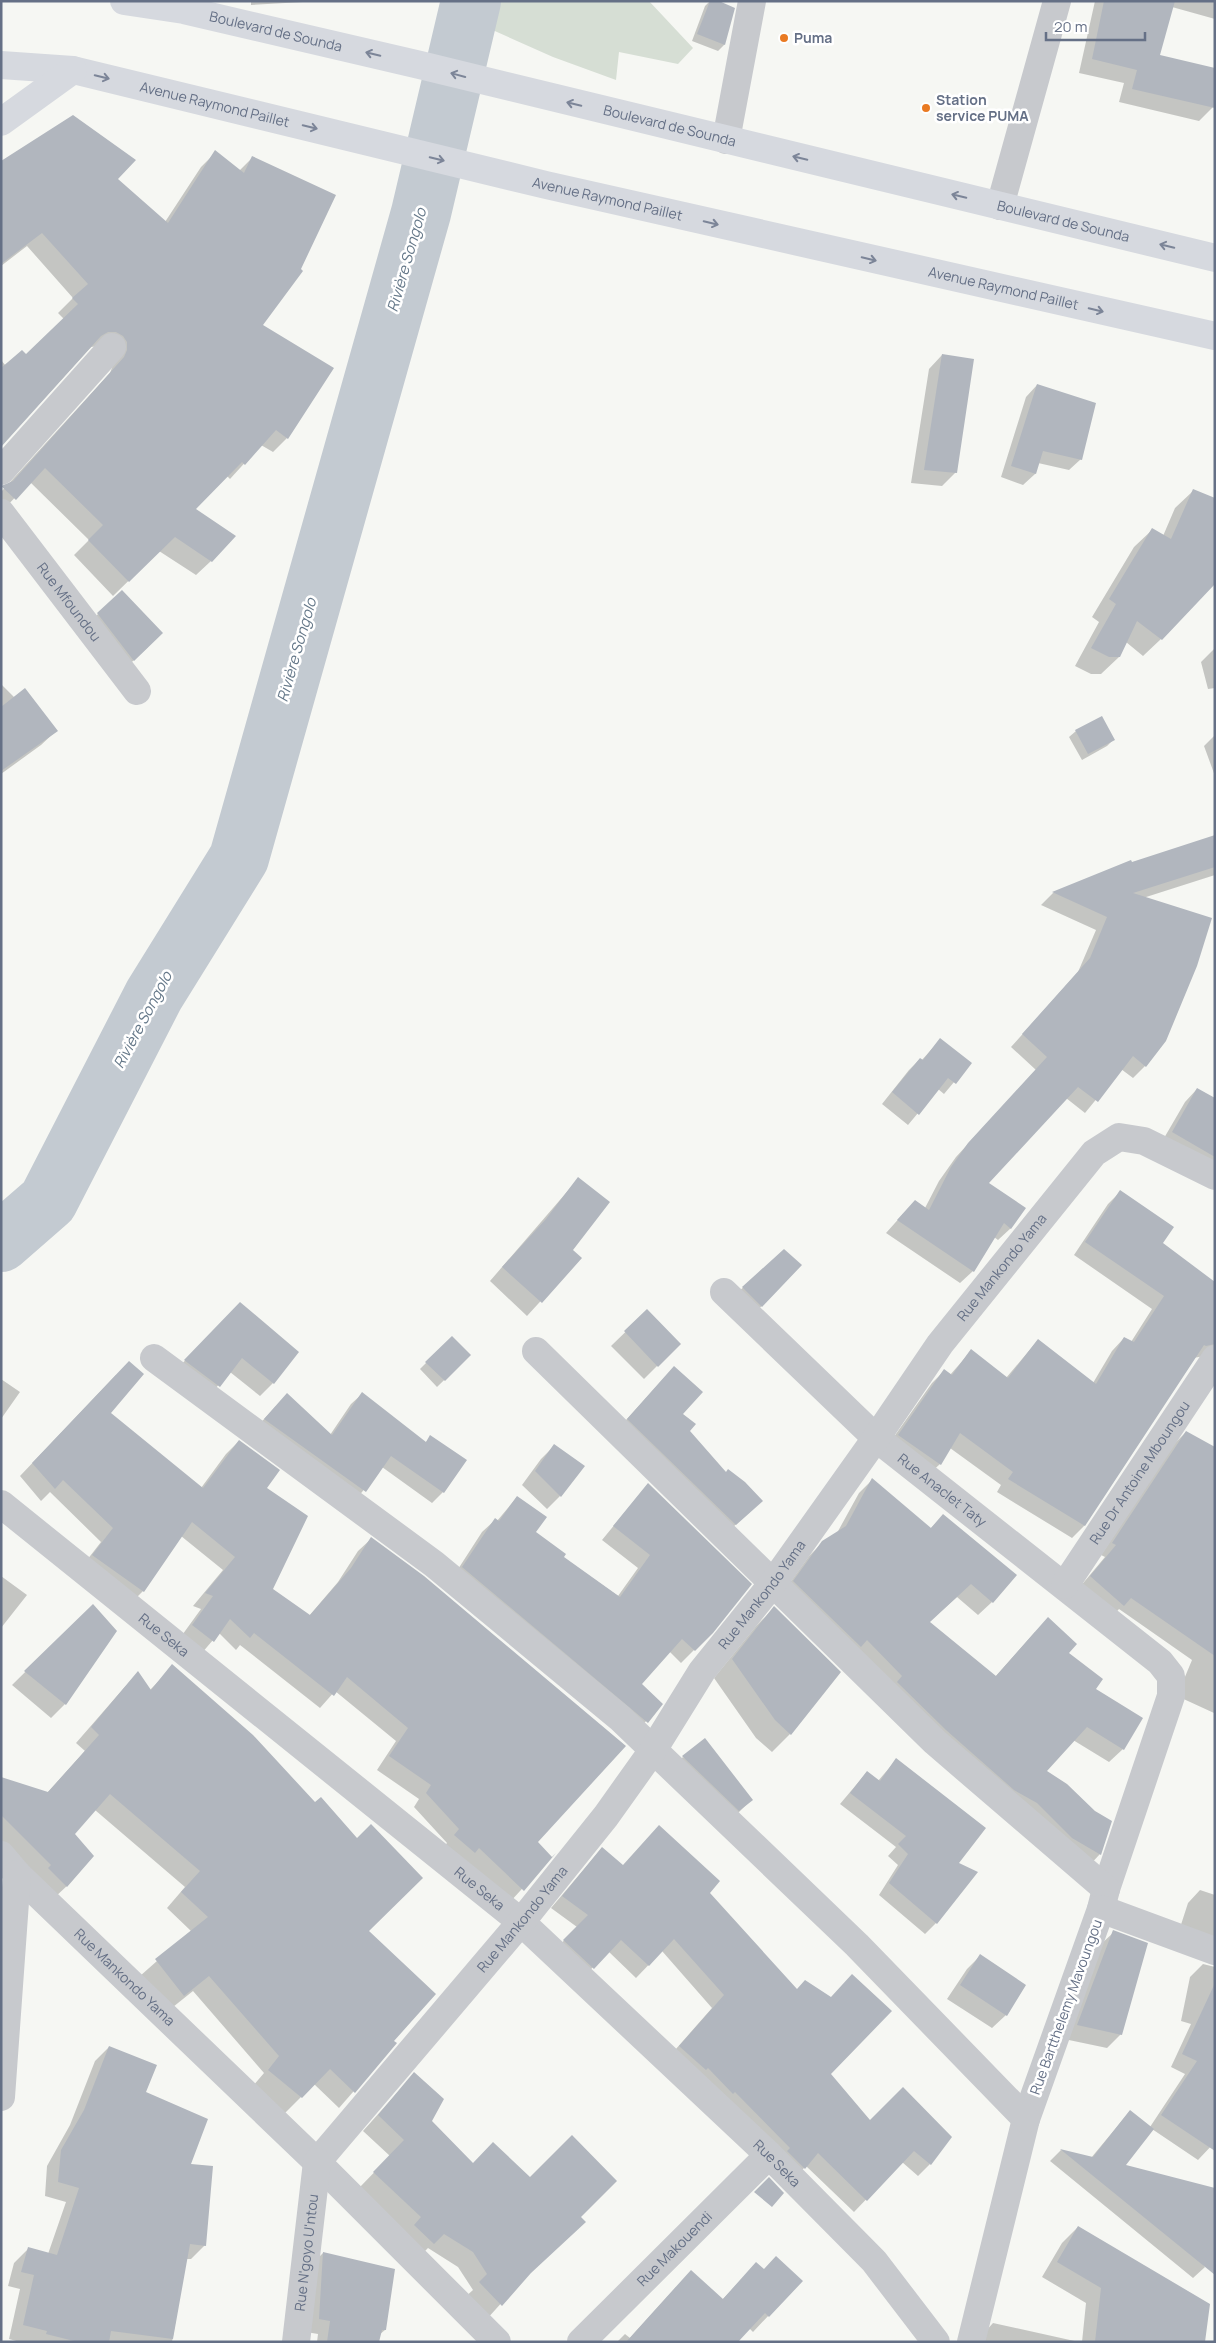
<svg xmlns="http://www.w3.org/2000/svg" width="1216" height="2343" viewBox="0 0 1216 2343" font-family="Manrope,sans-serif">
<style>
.green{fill:#d6ded4}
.shadow{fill:#0003}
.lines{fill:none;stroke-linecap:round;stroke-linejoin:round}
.river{stroke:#c3cad1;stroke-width:60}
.building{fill:#b1b6be}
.street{stroke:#c7c9cd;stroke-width:28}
.secondary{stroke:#d6d9df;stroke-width:28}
.oneway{stroke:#7c8598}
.poi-dot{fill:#e97a22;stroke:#fff;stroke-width:2}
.labels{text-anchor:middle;stroke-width:5;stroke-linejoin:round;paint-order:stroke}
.street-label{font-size:14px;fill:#657086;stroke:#fff}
.poi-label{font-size:14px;font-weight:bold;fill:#657086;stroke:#fff;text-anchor:start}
.water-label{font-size:15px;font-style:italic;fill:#657889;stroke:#fff}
</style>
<rect width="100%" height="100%" fill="#f6f7f3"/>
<!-- green -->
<path class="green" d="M484 1H649L693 48 678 64 619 52 616 80 553 57 479 24Z"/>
<!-- shadow -->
<path class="shadow" d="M251 1H321L251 5Z
M710 1 733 8 724 45 718 51 692 41 705 6Z
M1095 1H1215V19L1172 7 1158 56 1213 107 1199 121 1119 102 1124 83 1079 73Z
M216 152 239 171 252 158 262 325 287 438 273 452 261 445 230 479 226 475 194 509 211 561 196 575 159 551 113 596 74 555 89 540 30 482 2 511 1 510V492L110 373 113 365 100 346 91 347 1 446V360L6 366 26 356 64 319 58 313 73 298 27 246 1 266V173L116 179 165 222 201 167Z
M942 355 956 472 942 486 911 483 929 369Z
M1037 385 1081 459 1069 470 1038 463 1035 474 1023 485 1001 477 1026 397Z
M1193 491 1161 639 1143 656 1126 642 1119 657 1101 674H1091L1075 666 1099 622 1092 617 1134 547 1152 530 1163 536 1175 508Z
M98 614 148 647 120 673 85 628Z
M1215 648V688L1208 689 1201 662Z
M1 684 15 698 56 731 41 745 1 774Z
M1076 731 1113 740 1107 746 1082 760 1069 737Z
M1215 735V776L1204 746Z
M1215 837V875L1143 898 1165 1041 1145 1066 1133 1078 1121 1069 1085 1113 1066 1098 987 1183 1011 1228 998 1240 994 1237 973 1271 960 1283 886 1233 903 1214 925 1208 939 1181 956 1157 1036 1070 1011 1047 1078 972 1096 930 1041 905 1053 893 1131 861V863Z
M940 1040 970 1063 944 1094 938 1089 908 1125 882 1104 909 1070 920 1059 921 1061Z
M1197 1089 1215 1099V1177L1160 1145 1185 1102Z
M578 1179 571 1250 580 1258 527 1316 490 1281Z
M1120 1192 1161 1244 1215 1283V1347L1205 1356 1193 1358 1084 1526 1072 1538 997 1492 1001 1485 950 1448 940 1464 927 1476 886 1448 932 1383 944 1371 950 1375 971 1351 1006 1378 1038 1340 1093 1383 1112 1351 1124 1338 1131 1342 1152 1309 1074 1255 1108 1204Z
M784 1250 800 1265 755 1313 736 1294Z
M240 1304 273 1383 260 1396 230 1372 205 1400 171 1375Z
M647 1311 679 1344 644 1379 611 1346Z
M452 1337 470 1355 437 1387 420 1369Z
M116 1375 109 1413 201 1488 226 1454 239 1441 265 1489 272 1589 309 1616 338 1582 358 1551 371 1539 536 1842 551 1857 510 1902 442 1849 447 1843 414 1807 419 1799 377 1770 396 1741 335 1691 320 1708 240 1645 236 1650 219 1633 201 1654 180 1638 201 1609 193 1606 223 1570 181 1536 143 1591 130 1604 80 1569 101 1542 50 1492 41 1501 20 1476Z
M664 1378 688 1431 725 1474 750 1512 724 1535 617 1430Z
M1 1379 20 1392 1 1419Z
M362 1394 425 1443 431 1437 443 1492 432 1503 382 1467 354 1502 254 1430 276 1406 330 1435 351 1404Z
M1186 1432 1215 1538 1214 1713 1177 1696 1192 1660 1119 1609 1112 1617 1079 1588 1105 1557 1101 1555 1174 1444Z
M554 1446 560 1496 547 1509 522 1485 541 1459Z
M872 1480 930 1529 943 1516 992 1602 978 1615 957 1597 929 1622 995 1677 1035 1632 1067 1653 1094 1689 1123 1749 1109 1762 1073 1740 1045 1772 1100 1854 1087 1868 781 1595 809 1556 823 1542 837 1533 859 1493Z
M648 1484 712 1632 681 1663 669 1651 640 1684 662 1704 634 1734 451 1580 482 1532 495 1520 497 1521 517 1497 534 1532 562 1557 618 1596 638 1568 602 1540Z
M1 1576 27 1595 1 1628Z
M93 1605 115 1631 65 1704 51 1718 12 1685Z
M774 1608 790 1734 772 1752 756 1738 714 1678 756 1626Z
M173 1666 367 1931 392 2041 395 2044 339 2108 314 2084 285 2113 253 2086 264 2073 193 1991 168 2011 140 1976 191 1931 167 1908 185 1887 95 1810 73 1834 69 1884 53 1899 1 1846V1778L47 1793 85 1751 76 1743 123 1689 138 1673 150 1690Z
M683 1757 751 1800 738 1813 670 1770Z
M896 1760 957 1863 936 1923 925 1934 879 1895 898 1865 888 1856 896 1847 840 1804 867 1772 878 1781Z
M602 1848 622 1866 708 1893 829 2073 870 2122 903 2089 930 2164 918 2176 902 2162 854 2212 806 2166 792 2180 668 2058 712 2008 662 1951 636 1978 608 1951 581 1980 552 1953 577 1927 551 1908Z
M1200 1890 1215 1895V1953L1177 1937 1188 1903Z
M1114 1932 1121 2034 1107 2048 1064 2039 1100 1945Z
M980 1956 1006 2015 992 2028 947 1999 967 1969Z
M1203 1964 1215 1967V2142L1198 2160 1152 2129 1124 2166 1205 2267 1193 2278 1050 2161 1061 2150 1091 2158 1130 2111 1150 2127 1185 2074 1171 2067 1191 2024 1181 2021 1190 1977Z
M109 2047 145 2093 189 2165 205 2245 191 2259H186L172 2342H20L9 2339 20 2289 8 2286 14 2263 28 2249 48 2254 66 2202 45 2196 47 2166 70 2125 95 2061Z
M414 2074 431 2121 473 2164 530 2179 579 2217 486 2320 464 2298 473 2290 458 2267 428 2248 418 2258 359 2188 390 2156 363 2131Z
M1078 2227 1204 2342H1082L1086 2303 1042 2277 1062 2243Z
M323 2253 385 2330 379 2335 378 2342H317L318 2334 306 2332 310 2266Z
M756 2264 763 2270 801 2281 753 2332 749 2328 736 2342H617L625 2334 630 2338 676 2287 722 2300Z
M993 2323 1079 2342H976Z"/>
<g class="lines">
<!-- river -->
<path class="river" d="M1 1242 48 1201 154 995 239 858 421 213 471 1"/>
</g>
<!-- building -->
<path class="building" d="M710 1H719L735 8 725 45 697 34Z
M1104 1H1175L1160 55 1215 68V108L1132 89 1137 70 1092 59Z
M73 115 136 160 118 179 168 223 215 150 244 173 252 156 336 195 301 269 303 271 263 325 334 368 288 439 276 430 245 465 242 462 196 509 236 536 212 562 175 537 129 582 88 540 103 525 45 468 16 500 1 486 13 481 124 357 127 350V342L123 336 116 332H108L101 336 1 447V368L22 350 26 354 78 304 72 298 88 284 42 233 1 264V161Z
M942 354 974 359 957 473 924 470Z
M1037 384 1096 403 1082 460 1043 451 1036 474 1011 466Z
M1193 489 1215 498V584L1162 640 1137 621 1120 657H1109L1091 648 1116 604 1109 599 1152 528 1171 539Z
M122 590 163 633 134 661 97 613Z
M25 688 58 731 1 771V707Z
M1102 716 1115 740 1088 754 1075 730Z
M1215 835V867L1133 893 1212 918 1197 966 1166 1041 1146 1067 1133 1056 1098 1102 1078 1087 989 1183 1026 1208 1011 1229 1004 1223 974 1272 897 1220 915 1200 929 1210 951 1167 968 1143 1047 1057 1022 1034 1090 958 1107 917 1052 892 1131 860 1132 862Z
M940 1038 972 1063 956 1084 948 1078 919 1115 892 1092 920 1058 923 1060Z
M1197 1088 1215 1098V1157L1172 1132Z
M578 1177 610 1202 573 1250 582 1258 542 1303 502 1267 546 1219Z
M1120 1190 1174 1227 1163 1243 1215 1282V1344L1206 1346 1204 1345 1085 1526 1008 1479 1013 1472 960 1433 941 1465 898 1435 944 1369 952 1375 971 1349 1008 1378 1038 1339 1096 1384 1124 1337 1134 1342 1164 1296 1085 1242Z
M784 1249 802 1265 762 1307 742 1287Z
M240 1302 299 1352 274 1384 242 1358 220 1387 184 1360Z
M647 1309 681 1344 658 1367 624 1331Z
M452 1336 471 1355 445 1381 425 1362Z
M129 1361 144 1374 111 1413 203 1488 239 1440 280 1470 267 1488 308 1516 273 1589 310 1615 351 1568 371 1537 424 1576 626 1746 538 1842 552 1857 556 1853 524 1891 479 1848 475 1853 454 1835 459 1829 426 1793 431 1785 389 1756 408 1728 347 1677 334 1696 254 1633 250 1638 230 1619 214 1642 192 1625 213 1596 205 1593 235 1557 192 1522 144 1592 92 1555 113 1528 63 1480 55 1489 32 1463Z
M674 1366 703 1392 683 1414 696 1424 690 1431 726 1472 728 1469 745 1482 763 1501 736 1525 627 1419Z
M362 1392 426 1442 430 1435 467 1460 444 1493 391 1456 366 1492 264 1419 287 1393 332 1435Z
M1186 1431 1215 1447V1656L1131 1598 1124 1606 1090 1576 1116 1545 1112 1543Z
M554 1444 585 1466 561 1497 535 1471Z
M872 1478 931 1528 943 1514 1017 1575 993 1603 971 1584 930 1622 996 1676 1048 1617 1077 1644 1069 1653 1103 1679 1096 1689 1143 1718 1124 1750 1087 1727 1047 1771 1067 1784 1095 1811 1112 1821 1101 1855 1072 1838 1037 1803 1014 1790 946 1730 897 1682 902 1676 867 1640 861 1647 793 1581 822 1541 846 1526Z
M648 1483 752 1584 713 1633 695 1651 682 1639 642 1684 663 1704 648 1723 462 1567 495 1518 499 1521 517 1496 547 1517 536 1532 566 1554 564 1557 620 1597 650 1555 613 1526Z
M93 1604 117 1631 66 1705 24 1671Z
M774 1606 841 1672 791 1735 775 1720 732 1659Z
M172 1664 253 1735 315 1802 321 1797 357 1838 371 1824 423 1878 369 1931 436 1994 394 2041 397 2043 355 2093 330 2069 302 2098 268 2070 279 2056 209 1976 184 1996 155 1959 208 1917 181 1892 200 1871 110 1794 75 1834 94 1856 67 1887 48 1868 51 1865 1 1815V1777L48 1792 99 1735 91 1727 138 1671 151 1690Z
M705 1738 753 1800 739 1811 682 1756Z
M896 1758 986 1828 959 1863 978 1872 937 1924 889 1883 908 1854 898 1844 906 1836 850 1793 867 1771 880 1781Z
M659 1825 720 1881 710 1893 797 1989 805 1980 831 1997 852 1974 892 2011 831 2074 870 2120 903 2087 952 2137 931 2165 914 2151 867 2201 818 2153 805 2169 787 2151 790 2148 735 2092 733 2094 708 2068 706 2070 679 2046 724 1995 674 1939 649 1966 621 1940 594 1969 563 1940 588 1915 562 1896 602 1847 623 1865Z
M1113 1930 1148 1943 1122 2035 1077 2025Z
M980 1954 1026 1985 1007 2016 960 1985Z
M1215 1983V2151L1161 2115 1197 2061 1182 2054Z
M109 2046 157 2065 146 2092 208 2119 191 2164 213 2166 206 2246 190 2244 173 2339 111 2331 109 2342H78L46 2334 47 2331 23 2325 34 2275 21 2272 28 2247 57 2255 79 2188 58 2182 61 2150 84 2110Z
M414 2072 444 2099 432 2121 473 2163 493 2142 530 2177 572 2135 617 2181 581 2217 586 2222 531 2273 502 2306 479 2282 487 2274 473 2252 444 2234 434 2244 414 2225 421 2217 373 2172 404 2140 378 2115Z
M1130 2110 1154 2129 1126 2165 1215 2188V2275L1060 2149 1093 2157Z
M769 2177 784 2193 772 2207 754 2192Z
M1078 2226 1210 2304 1205 2342H1095L1101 2288 1057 2262Z
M323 2252 395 2269 386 2330H382L379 2342H327L330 2321 319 2319Z
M776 2256 803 2281 769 2317 765 2313 738 2342H626L691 2270 723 2299 756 2262 764 2269Z"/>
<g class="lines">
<!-- street -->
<g class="street">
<path d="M726 140 752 1"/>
<path d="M1000 206 1057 1"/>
<path d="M1 471 112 347"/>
<path id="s1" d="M1 513 137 691"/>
<path id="s2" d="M724 1292 876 1438 1160 1662 1171 1676V1696L1106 1889 1101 1909 1026 2119 971 2342"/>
<path d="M536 1351 935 1742 1106 1889"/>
<path d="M154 1358 434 1564 620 1718 857 1945 1026 2119"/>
<path id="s3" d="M1 1504 521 1922 769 2155 874 2261 936 2342"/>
<path id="s4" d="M1065 1585 1215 1359"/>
<path id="s5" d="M1 1855 17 1874 317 2162 497 2342"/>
<path d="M1101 1909 1215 1951"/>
<path d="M1 2097 17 1874"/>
<path id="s6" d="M317 2162 521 1922 606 1816 653 1750 702 1671 773 1583 876 1438 940 1344 1094 1153 1119 1137 1144 1141 1215 1176"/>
<path id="s7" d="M296 2342 317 2162"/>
<path id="s8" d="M581 2342 769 2155"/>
</g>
<!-- secondary -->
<g class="secondary">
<path id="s9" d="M124 1 184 10 420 65 1215 258"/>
<path id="s10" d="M1 65 73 70 546 185 1215 336"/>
<path d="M1 122 73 70"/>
</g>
</g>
<!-- one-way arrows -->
<defs><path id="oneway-shaft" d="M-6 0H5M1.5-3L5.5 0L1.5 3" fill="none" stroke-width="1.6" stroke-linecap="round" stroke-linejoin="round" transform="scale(1.25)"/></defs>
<g class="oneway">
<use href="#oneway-shaft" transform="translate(373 54) rotate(-167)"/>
<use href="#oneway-shaft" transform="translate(458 75) rotate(-165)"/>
<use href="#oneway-shaft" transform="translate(102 77) rotate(14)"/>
<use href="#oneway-shaft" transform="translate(574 104) rotate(-167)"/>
<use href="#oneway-shaft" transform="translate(310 127) rotate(14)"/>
<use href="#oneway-shaft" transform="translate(800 158) rotate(-167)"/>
<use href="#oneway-shaft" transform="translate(437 159) rotate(14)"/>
<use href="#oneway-shaft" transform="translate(959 196) rotate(-167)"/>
<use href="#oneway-shaft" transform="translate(711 223) rotate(13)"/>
<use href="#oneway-shaft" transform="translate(1167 246) rotate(-166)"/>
<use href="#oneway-shaft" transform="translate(869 259) rotate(13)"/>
<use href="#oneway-shaft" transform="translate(1096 310) rotate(13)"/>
</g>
<!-- markers -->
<g class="poi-dot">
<circle cx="784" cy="38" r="5"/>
<circle cx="926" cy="108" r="5"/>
</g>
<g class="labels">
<!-- street labels -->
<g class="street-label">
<text dy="5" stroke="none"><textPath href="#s9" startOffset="155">Boulevard de Sounda</textPath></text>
<text dy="5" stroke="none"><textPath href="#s10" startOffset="218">Avenue Raymond Paillet</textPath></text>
<text dy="5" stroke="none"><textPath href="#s9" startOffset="560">Boulevard de Sounda</textPath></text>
<text dy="5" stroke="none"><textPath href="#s10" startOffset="622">Avenue Raymond Paillet</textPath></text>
<text dy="5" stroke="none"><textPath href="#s9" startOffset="965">Boulevard de Sounda</textPath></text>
<text dy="5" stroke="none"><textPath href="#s10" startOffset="1028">Avenue Raymond Paillet</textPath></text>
<text dy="5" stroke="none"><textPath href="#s1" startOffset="112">Rue Mfoundou</textPath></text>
<text dy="5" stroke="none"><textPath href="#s6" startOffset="1128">Rue Mankondo Yama</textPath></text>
<text dy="5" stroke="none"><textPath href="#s4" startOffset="135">Rue Dr Antoine Mboungou</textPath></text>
<text dy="5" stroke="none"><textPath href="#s2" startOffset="295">Rue Anaclet Taty</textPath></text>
<text dy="5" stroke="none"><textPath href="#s6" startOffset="722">Rue Mankondo Yama</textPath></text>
<text dy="5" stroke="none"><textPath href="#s3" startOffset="209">Rue Seka</textPath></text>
<text dy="5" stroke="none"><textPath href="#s3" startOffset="614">Rue Seka</textPath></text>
<text dy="5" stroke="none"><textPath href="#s6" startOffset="318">Rue Mankondo Yama</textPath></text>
<text dy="5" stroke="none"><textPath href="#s5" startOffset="174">Rue Mankondo Yama</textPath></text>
<text transform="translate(1066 2007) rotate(-70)" y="5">Rue Bartthelemy Mavoungou</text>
<text dy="5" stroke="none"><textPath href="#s3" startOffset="1019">Rue Seka</textPath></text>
<text dy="5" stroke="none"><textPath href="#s8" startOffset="132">Rue Makouendi</textPath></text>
<text dy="5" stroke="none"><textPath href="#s7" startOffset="90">Rue N'goyo U'ntou</textPath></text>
</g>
<!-- poi labels -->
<g class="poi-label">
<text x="794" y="43">Puma</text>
<text x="936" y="105">Station<tspan x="936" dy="16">service PUMA</tspan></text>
</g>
<!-- water labels -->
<g class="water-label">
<text transform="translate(407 260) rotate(-74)" y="5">Rivière Songolo</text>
<text transform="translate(297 650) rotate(-74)" y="5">Rivière Songolo</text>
<text transform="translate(143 1020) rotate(-62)" y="5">Rivière Songolo</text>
</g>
</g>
<!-- border -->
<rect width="1216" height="2343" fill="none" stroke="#657086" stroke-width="5"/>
<!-- scale -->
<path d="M1046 32v8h99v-8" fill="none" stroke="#657086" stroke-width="2.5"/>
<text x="1054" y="32" font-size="15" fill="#657086" stroke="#ffffff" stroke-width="4" paint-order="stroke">20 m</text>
</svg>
